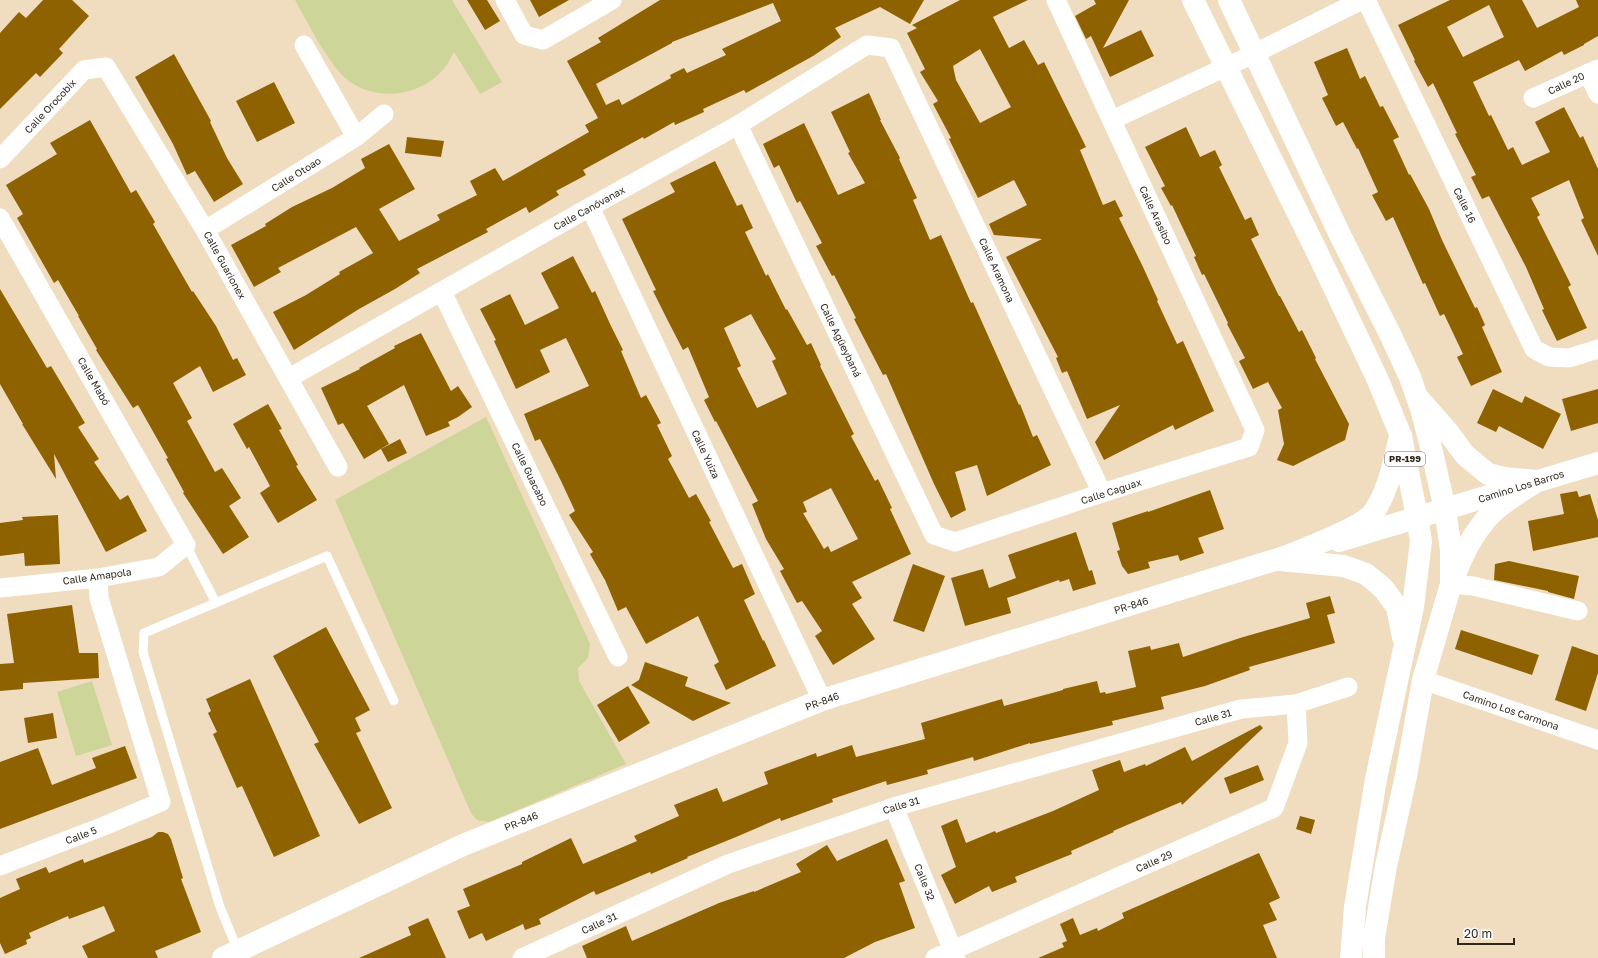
<svg xmlns="http://www.w3.org/2000/svg" width="1598" height="958" viewBox="0 0 1598 958" font-family="'Golos Text',sans-serif">
<style>
.green{fill:#cdd598}
.building{fill:#8e6200;fill-rule:evenodd}
.lines{fill:none;stroke-linecap:round;stroke-linejoin:round}
.service{stroke:#fff;stroke-width:9}
.minor{stroke:#fff;stroke-width:19}
.tertiary{stroke:#fff;stroke-width:22}
.primary{stroke:#fff;stroke-width:22}
.labels{text-anchor:middle;stroke-width:4;stroke-linejoin:round;paint-order:stroke}
.shield{fill:#fff;stroke:#6d6860;stroke-width:1}
.shield-label{font-size:9px;font-weight:bold;fill:#2e271c}
.street-label{font-size:10px;fill:#2e271c;stroke:#fff}
</style>
<rect width="100%" height="100%" fill="#f0dcbf"/>
<!-- green -->
<path class="green" d="M295 0H452L502 82 480 94 454 52C450 59 446 68 439 74 412 100 366 101 340 73 323 53 308 23 295 0Z
M486 417 590 644 588 658 578 668 579 681 626 764 489 822 477 820 471 813 335 500Z
M92 681 112 745 76 756 57 692Z"/>
<!-- building -->
<path class="building" d="M43 0H72L89 16 59 49 63 53 40 77 36 73 0 109V33L19 12 26 18Z
M467 0H487L500 21 485 30Z
M530 0H569L539 17Z
M660 0H924L910 24 880 7 835 28 841 37 813 56 746 93 744 90 703 109 704 112 675 125 674 122 644 139 643 137 583 170 586 175 556 191 559 195 529 213 526 207 486 229 488 232 417 269 420 273 395 289 359 309 294 350 273 312 306 295 340 274 339 272 373 253 356 227 278 268 281 272 254 287 231 245 266 226 265 224 292 207 332 188 365 168 361 159 389 144 415 189 379 209 399 241 440 220 437 215 477 195 470 181 495 168 503 181 589 132 585 125 598 118 567 61 601 42 598 38ZM773 3 781 21 722 49 726 55 687 73 684 68 670 75 671 78 622 105 619 99 606 105 596 84 672 43V42Z
M960 0H1028L993 17 1009 48 1024 40 1038 65 1044 62 1086 147 1080 150 1103 205 1115 200 1123 216 1119 218 1143 267 1158 300 1157 301 1177 344 1183 341 1214 411 1175 430 1173 425 1104 460 1095 442 1120 405 1087 419 1067 371 1062 373 1056 358 1058 357 1006 257 1042 239 994 235 989 224 1027 205 1014 180 978 198 949 139 951 138 933 104 938 101 920 72 925 69 907 33 917 28 912 25ZM980 49 1011 107 980 123 956 80 953 66Z
M1094 0H1129L1103 48 1141 30 1154 56 1110 77 1091 36 1086 39 1075 16 1096 4Z
M1450 0H1522L1537 28 1579 7 1576 0H1598V36L1584 44V45L1564 55 1562 51 1525 71 1519 60 1473 82 1489 116 1491 115 1508 150 1513 147 1522 165 1550 152 1535 122 1564 107 1580 138 1583 136 1598 169V256L1581 220 1584 218 1569 180 1531 198 1540 215 1537 217 1571 285 1568 287 1587 328 1557 341 1542 310 1544 309 1526 267 1489 196 1482 199 1471 177 1476 175 1455 134 1457 133 1433 83 1428 87 1414 61 1415 60 1398 25ZM1489 5 1504 37 1463 57 1447 27Z
M1347 48 1360 79 1365 76 1380 107 1383 106 1399 137 1393 140 1409 175 1410 174 1429 209 1442 240 1475 308 1477 307 1485 325 1482 327 1502 372 1471 386 1457 357 1463 354 1444 314 1440 316 1425 283 1423 284 1393 217 1386 221 1372 195 1378 192 1358 148 1357 149 1343 122 1336 126 1322 98 1328 95 1314 62Z
M174 54 211 121 210 122 227 158 243 184 214 202 195 171 187 175 173 144 135 77Z
M274 82 295 123 257 142 236 101Z
M869 93 881 120H880L900 158 899 159 917 198 913 200 930 240 941 235 971 303 973 302 1019 405 1020 404 1033 437 1037 435 1051 465 987 496 977 465 955 472 966 510 951 518 934 484 886 374 883 375 854 319 856 318 834 275 832 276 816 246 822 243 800 201 797 203 779 165 774 168 763 144 804 123 838 195 865 183 848 153 850 152 831 112Z
M90 120 131 193 136 190 155 222 153 224 192 292 193 291 216 326 233 360 237 358 246 375 213 392 200 366 173 383 192 418 187 421 215 472 222 468 241 498 229 506 249 537 223 554 183 493 184 492 166 459 168 458 138 405 133 408 96 350 97 349 78 316H79L58 280 54 283 17 218 23 214 6 185 57 154 50 143Z
M1186 127 1200 157 1215 150 1222 165 1219 167 1245 220 1251 217 1259 235 1251 239 1279 296H1280L1299 332 1302 330 1316 358 1315 359 1349 424 1345 440 1293 466 1277 460 1284 444 1278 410 1282 408 1268 382 1253 389 1239 361 1245 358 1227 324 1228 323 1204 274 1202 275 1194 257 1196 256 1172 205 1171 206 1161 188 1165 186 1145 147Z
M407 137 444 141 441 157 405 153Z
M715 161 737 206 742 204 753 228 745 232 766 276 768 274 786 310 787 309 807 345 811 343 821 365 820 366 854 434 851 436 875 481 878 479 892 508 890 509 911 554 852 582 862 598 852 604 875 639 833 665 815 636 822 631 802 601 797 603 780 571 784 569 766 539 752 504 758 501 716 421 715 422 704 400 709 397 688 347 683 350 668 321 653 291 656 290 622 219 675 192 670 183ZM751 314 776 359 772 361 787 394 757 408 737 368 741 366 724 328ZM831 488 858 539 831 552 828 546 824 549 803 513 807 512 803 502Z
M573 256 592 293 595 291 611 326 623 350 621 351 641 398 646 395 661 423 657 425 672 456 668 459 689 498 696 494 711 521 709 522 733 568 742 564 755 594 744 600 763 641 764 640 776 666 726 690 714 665 719 662 698 616 646 644 626 607 618 611 605 580 590 554 593 552 569 515 575 511 561 481 540 439 535 441 524 414 589 386 566 338 540 350 550 372 516 389 494 341 496 340 480 309 510 294 525 325 559 308 541 273Z
M0 289 47 368 51 366 85 423 78 427 99 459 94 462 120 500 128 495 147 531 106 552 54 454 56 479 22 424H23L0 384Z
M421 333 451 391 458 386 472 407 458 417 448 422 450 426 426 436 404 385 367 406 389 444 364 459 343 423 338 425 321 388 360 369 359 368 395 348 394 346Z
M1493 389 1522 403 1525 396 1561 414 1543 449 1499 426 1496 432 1477 423Z
M1598 389V423L1571 431 1562 399Z
M268 404 282 429 279 430 298 465 296 466 317 500 278 523 260 493 270 486 249 447 247 449 233 424Z
M400 439 407 453 388 462 381 449Z
M1210 490 1224 529 1198 538 1204 553 1180 561 1178 555 1148 562 1150 568 1128 574 1122 566 1117 551 1120 550 1112 523 1148 511V512Z
M1577 491 1579 497 1590 494 1598 520V537L1533 551 1528 521 1564 514 1560 494Z
M58 515 60 564 25 566 24 553 0 556V523L23 520 22 517Z
M1076 532 1089 571 1092 570 1096 584 1073 591 1069 579 1060 582 1059 580 1007 598 1011 613 965 626 951 578 983 569 989 588 1016 578 1008 555Z
M1509 561 1579 576 1574 599 1548 592V591L1494 580 1495 564Z
M913 564 945 576 924 632 893 621Z
M1330 596 1335 613 1327 615 1335 643 1249 667 1250 670 1205 686 1161 697 1164 709 1112 721 1113 725 1030 744V743L974 761 973 757 927 770 928 774 887 785 886 781 832 799 833 802 781 821 780 818 736 837 687 857 688 858 651 874 650 872 596 895 594 891 539 919 541 924 525 930 523 924 486 941 482 933 469 939 457 911 470 906 463 889 522 864V862L571 838 583 864 637 841 634 836 679 816 674 805 717 788 723 802 768 784 764 772 816 753 817 757 852 745 856 757 925 739 921 723 1002 699 1004 706 1063 690V689L1097 681 1100 693 1105 692 1106 694 1136 687 1128 651 1150 646 1151 650 1179 643 1183 657 1240 638 1310 618 1306 603Z
M72 605 79 653H98L99 678 23 683V689L0 691V664L14 663 7 614Z
M326 627 370 710 355 718 361 731 356 733 392 808 359 824 314 744 319 742 273 656Z
M1461 630 1539 655 1532 675 1455 649Z
M1572 646 1598 655V673L1586 711 1555 700Z
M645 662 688 677 685 686 731 703 693 721 631 685 639 680Z
M250 679 320 836 274 857 242 786 237 788 213 734 217 732 208 713 211 711 206 699Z
M628 686 650 723 619 742 597 705Z
M53 713 57 738 28 743 24 718Z
M1260 725 1263 728 1182 805 1181 802 1113 831 1114 832 1071 851 1072 854 1015 877 1017 882 992 892 989 886 955 904 941 875 956 867 941 826 957 819 966 843 995 831 996 833 1053 811 1099 790 1092 770 1120 760 1124 772 1145 764 1146 766 1185 747 1192 761Z
M125 746 137 778 0 829V762L38 748 52 785 96 768 92 758Z
M1258 765 1264 780 1230 794 1224 778Z
M1300 816 1315 820 1311 834 1296 829Z
M158 832H163L168 834 171 839 183 878 181 879 201 932 155 951 158 958H88L82 946 115 931 104 906 69 919 68 916 29 933 31 938 26 940 27 944 5 954 0 943V898L20 889 16 879 46 867 49 873 83 859 84 863 152 837Z
M887 839 905 881 899 883 915 928 875 942 844 958H587L582 946 626 926 632 941 719 903 754 891V892L801 872 796 864 827 845 837 861Z
M1259 853 1280 898 1269 903 1277 920 1263 925 1277 958H1038L1064 947 1062 943 1067 941 1060 924 1073 918 1080 935 1097 928 1098 931 1124 918 1122 913Z
M428 918 446 958H359L411 935 408 927Z"/>
<g class="lines">
<!-- service -->
<path class="service" d="M186 545 216 603
M238 951 220 907 143 652 144 633 327 556 394 701"/>
<!-- minor -->
<path class="minor" d="M505 0 524 35 543 40 612 0
M1366 0 1534 349 1549 357 1569 358 1598 349
M304 45 356 137
M1588 73 1598 94
M1533 98 1598 69
M1112 120 1243 59 1362 0
M738 125 934 535 955 542 1102 493 1249 447 1255 430 1056 0
M0 159 84 70 106 67 205 230 338 467
M590 207 822 700
M0 218 186 545 159 567 98 578 0 588
M205 230 356 137 384 114
M442 292 618 657
M289 378 590 207 738 125 867 45 891 48 1102 493
M1451 584 1473 586 1578 611
M1423 680 1598 740
M894 807 956 958
M0 866 104 826 161 802 99 598 98 578
M522 958 728 864 894 807 1241 709 1296 704 1348 687
M935 958 1274 808 1298 743 1296 704"/>
<!-- tertiary -->
<path class="tertiary" d="M1339 541 1598 463
M223 958 463 845 822 700 1294 554"/>
<!-- primary -->
<path class="primary" d="M1193 0 1318 254 1377 378 1401 436 1417 517 1421 541 1413 607 1376 779 1355 907 1351 958
M1229 0 1340 235 1390 334 1410 377 1422 412 1429 439 1445 509 1451 550V584L1423 680 1406 776 1386 866 1374 938V958
M1420 400 1448 432 1465 455 1488 474 1504 478 1537 481
M1277 560C1298 551 1361 529 1373 513 1388 492 1393 465 1399 441
M1280 560 1344 566 1366 574 1383 588 1397 607 1403 637
M1454 577C1461 558 1470 539 1483 523 1497 505 1519 493 1537 481"/>
</g>
<g class="labels">
<!-- shield labels -->
<rect class="shield" x="1385" y="452" width="40" height="14" rx="3"/>
<g class="shield-label">
<text x="1405" y="462">PR-199</text>
</g>
<!-- street labels -->
<g class="street-label">
<text transform="translate(1566 83) rotate(-25)" y="4">Calle 20</text>
<text transform="translate(50 106) rotate(-47)" y="4">Calle Orocobix</text>
<text transform="translate(296 174) rotate(-32)" y="4">Calle Otoao</text>
<text transform="translate(1465 205) rotate(64)" y="4">Calle 16</text>
<text transform="translate(589 208) rotate(-29)" y="4">Calle Canóvanax</text>
<text transform="translate(1156 215) rotate(65)" y="4">Calle Arasibo</text>
<text transform="translate(225 265) rotate(61)" y="4">Calle Guarionex</text>
<text transform="translate(997 270) rotate(65)" y="4">Calle Aramona</text>
<text transform="translate(841 340) rotate(64)" y="4">Calle Agüeybaná</text>
<text transform="translate(94 381) rotate(60)" y="4">Calle Mabó</text>
<text transform="translate(706 454) rotate(65)" y="4">Calle Yuiza</text>
<text transform="translate(530 474) rotate(64)" y="4">Calle Guacabo</text>
<text transform="translate(1521 486) rotate(-17)" y="4">Camino Los Barros</text>
<text transform="translate(1111 491) rotate(-18)" y="4">Calle Caguax</text>
<text transform="translate(97 576) rotate(-8)" y="4">Calle Amapola</text>
<text transform="translate(1131 605) rotate(-17)" y="4">PR-846</text>
<text transform="translate(822 701) rotate(-20)" y="4">PR-846</text>
<text transform="translate(1511 710) rotate(19)" y="4">Camino Los Carmona</text>
<text transform="translate(1213 717) rotate(-16)" y="4">Calle 31</text>
<text transform="translate(901 805) rotate(-17)" y="4">Calle 31</text>
<text transform="translate(521 821) rotate(-22)" y="4">PR-846</text>
<text transform="translate(81 835) rotate(-21)" y="4">Calle 5</text>
<text transform="translate(1154 861) rotate(-24)" y="4">Calle 29</text>
<text transform="translate(925 882) rotate(68)" y="4">Calle 32</text>
<text transform="translate(599 923) rotate(-25)" y="4">Calle 31</text>
</g>
</g>
<!-- scale -->
<path d="M1458 938v6h56v-6" fill="none" stroke="#2e271c" stroke-width="2"/>
<text x="1464" y="938" font-size="12" fill="#2e271c" stroke="#ffffff" stroke-width="3" paint-order="stroke">20 m</text>
</svg>
